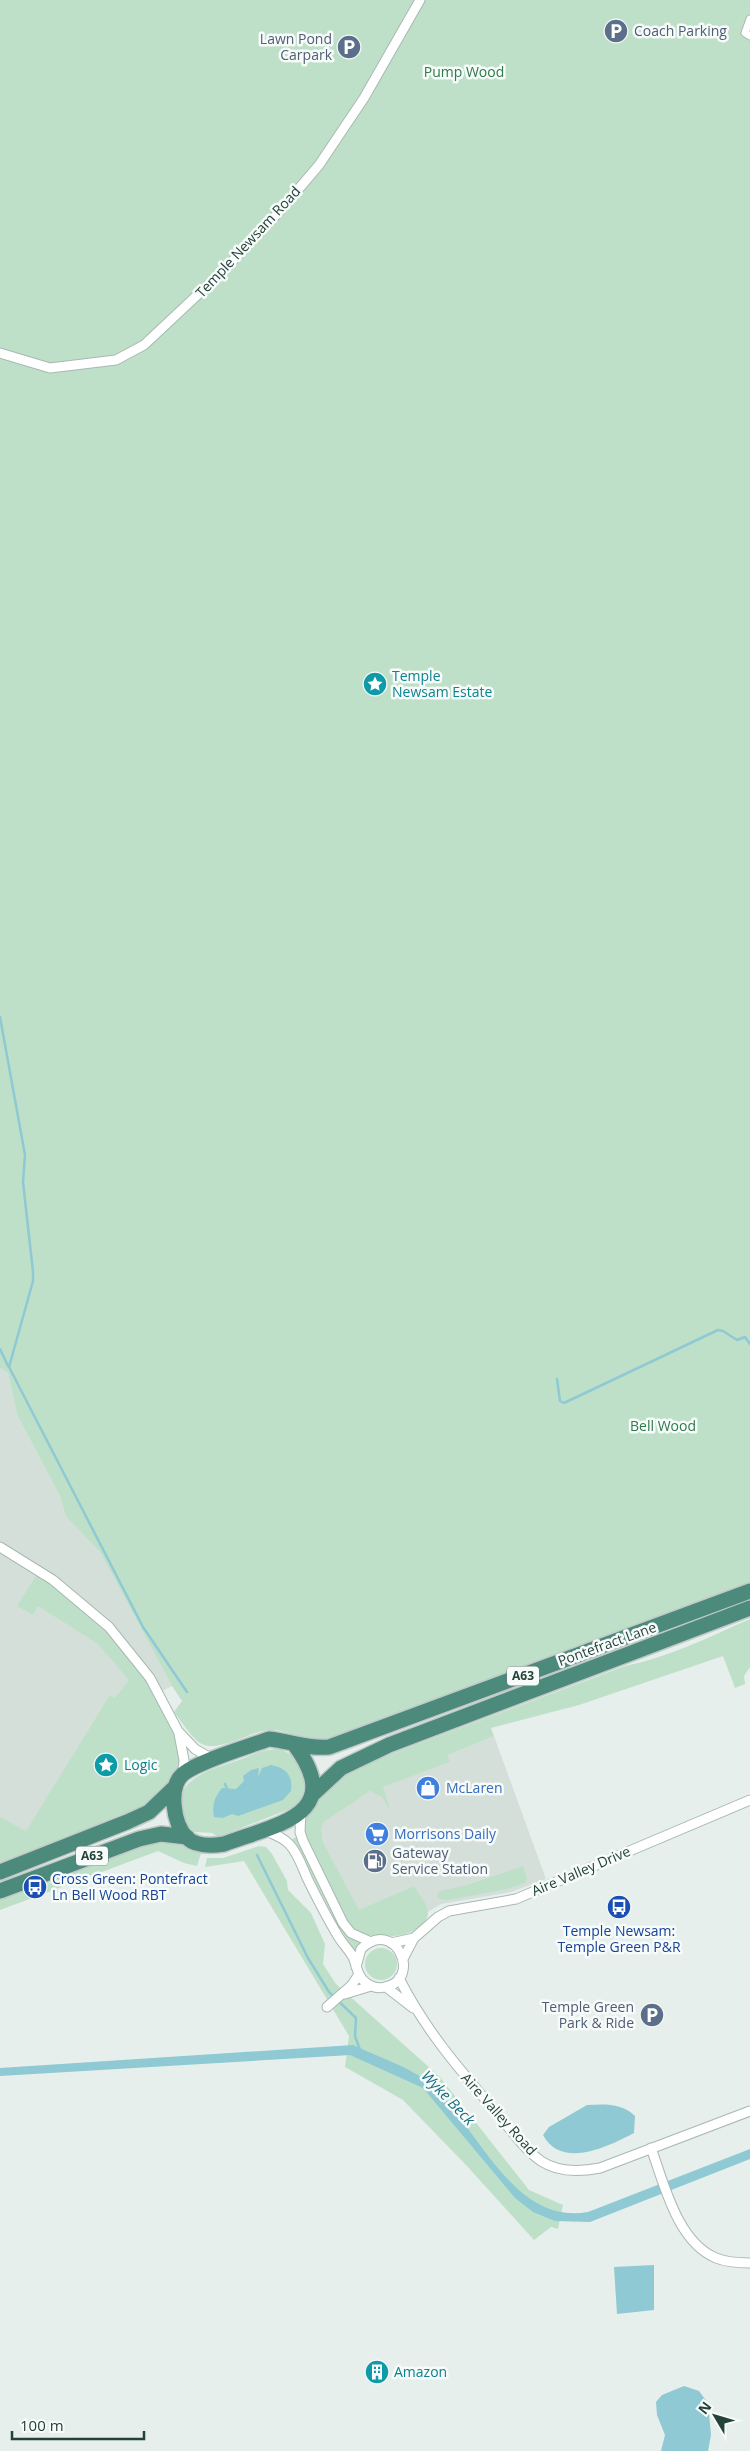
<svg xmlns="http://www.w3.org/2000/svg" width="750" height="2451" viewBox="0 0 750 2451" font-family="'Open Sans',sans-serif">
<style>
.built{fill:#d4dfda}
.green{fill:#bfe0c8}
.water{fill:#8ec9d4}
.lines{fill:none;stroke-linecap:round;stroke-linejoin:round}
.stream{stroke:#8ec9d4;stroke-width:2.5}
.pedestrian-casing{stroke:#a8b8b2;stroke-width:9}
.minor-casing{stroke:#a8b8b2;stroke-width:11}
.trunk-casing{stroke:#c2cac8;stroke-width:18}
.pedestrian{stroke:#fff;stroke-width:7}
.minor{stroke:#fff;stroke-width:9}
.trunk{stroke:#4c8a7c;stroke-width:15}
.labels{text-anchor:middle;stroke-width:5;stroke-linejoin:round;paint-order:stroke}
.shield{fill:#f7fbf9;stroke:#637a73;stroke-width:1}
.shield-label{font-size:12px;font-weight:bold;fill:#24423a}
.service-label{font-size:14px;fill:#4e5e75;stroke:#f7fbf9;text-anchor:start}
.park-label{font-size:14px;fill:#2d7a4b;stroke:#f7fbf9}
.street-label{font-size:14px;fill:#24423a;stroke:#f7fbf9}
.culture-label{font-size:14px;fill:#0d838f;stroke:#f7fbf9;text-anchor:start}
.shop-label{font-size:14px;fill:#366cbe;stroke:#f7fbf9;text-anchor:start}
.transit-label{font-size:14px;fill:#164399;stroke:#f7fbf9;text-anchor:start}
.water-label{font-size:15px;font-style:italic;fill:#1c6f80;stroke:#f7fbf9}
</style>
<rect width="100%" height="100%" fill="#e6efeb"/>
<!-- built -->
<path class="built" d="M0 1368 8 1373 17 1415 60 1496 66 1517 100 1552 172 1686 133 1706 155 1765 0 1846Z
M494 1736 546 1879 511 1892 441 1904 428 1912 414 1886 359 1911 323 1842 321 1827 324 1822 365 1793 450 1762 448 1755Z"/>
<!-- green -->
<path class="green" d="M0 0H750V1586L338 1738C328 1740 318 1742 307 1739 295 1736 283 1729 270 1730 262 1730 253 1734 245 1737 200 1754 201 1748 174 1712L182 1701 172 1686 100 1552 66 1517 60 1496 17 1415 8 1373 0 1368Z
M39 1571 128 1649 178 1731 184 1760 163 1800 0 1872V1817L26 1831 110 1695 115 1698 129 1680 98 1644 38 1606 33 1615 17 1606Z
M750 1619V1667L744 1676 745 1684 735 1688 723 1656 579 1705 491 1728 494 1736 448 1755 450 1762 383 1787 391 1812 382 1797 370 1791 324 1822 321 1828 323 1842 359 1910 414 1886C419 1894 428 1904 428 1913 426 1940 371 1941 355 1930 343 1922 330 1888 323 1874 316 1860 304 1843 305 1827H302L305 1817 336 1778 362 1765 625 1666C669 1657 709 1637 750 1619Z
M280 1749 292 1755 306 1778 302 1798 292 1808 218 1837 212 1833 195 1832C186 1825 184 1820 182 1809 174 1778 214 1769 236 1761 250 1756 264 1748 280 1749Z
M296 1837 346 1933 360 1942 354 1951 337 1924 298 1849 291 1840Z
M154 1841 174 1842 201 1853 197 1866 184 1863 158 1851 0 1910V1897L30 1890 48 1884 66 1872Z
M259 1846 266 1847 272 1854 287 1881 288 1890 311 1913 325 1944 323 1964 336 1984 440 2077 529 2190 563 2205 558 2229 551 2227 534 2240 466 2165 403 2100 345 2067 349 2036 244 1861 205 1867 207 1858H223Z
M523 1866 527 1878 525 1883 508 1889 448 1900 439 1899 437 1896 440 1891 467 1885Z
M365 1964a16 16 0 1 1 32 0a16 16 0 1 1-32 0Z"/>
<!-- water -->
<path class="water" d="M271 1765C286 1768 293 1775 291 1791L283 1800 238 1816 232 1814 223 1818 214 1817C212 1805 214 1798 222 1788L236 1789 244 1781 243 1776 251 1770 259 1768 258 1777 262 1768Z
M353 2045C376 2056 404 2065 426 2080 441 2090 452 2107 463 2122 494 2163 529 2223 588 2212L750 2149V2159L590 2222 555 2221 533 2212 515 2198 423 2088 350 2055 0 2076V2068Z
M587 2105C605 2104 622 2103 635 2116L634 2133C609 2146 562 2170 543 2135L549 2127Z
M654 2265V2310L617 2314 614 2267Z
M684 2386 699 2391 708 2403 711 2435 708 2451H661L665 2435 657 2415 656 2402 662 2395Z"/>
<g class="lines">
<!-- stream -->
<path class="stream" d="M0 1017 25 1155 23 1182 33 1272V1281L9 1367 143 1627 187 1692
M0 1349 8 1366
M557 1379 560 1401 564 1403 718 1330 723 1331 737 1340 745 1337 750 1344
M225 1784 228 1791
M257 1855 308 1958 329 1992 356 2018 355 2036 360 2050"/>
<!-- pedestrian casing -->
<g class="pedestrian-casing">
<path id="pedestrian" d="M750 19 745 33 750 36"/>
</g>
<!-- minor casing -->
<g class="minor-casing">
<path id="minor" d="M0 353 50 368 116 360 144 345 223 271 279 212 319 165 364 98 420 0
M0 1547 53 1580 109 1627 150 1678 178 1731 195 1749 214 1760
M179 1734 184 1760 183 1774
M301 1812 300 1832 303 1841 343 1923 351 1933 371 1942
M263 1830C273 1834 283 1837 290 1845 299 1855 303 1870 309 1882 318 1900 327 1918 338 1936 342 1943 349 1950 353 1957 357 1966 357 1975 364 1981 369 1986 377 1989 385 1987 424 1979 394 1916 361 1949L356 1967
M391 1943 414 1938 438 1917 449 1911 516 1899 750 1800
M403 1959 414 1938
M399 1978C425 2030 460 2070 497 2113 510 2129 524 2149 541 2161 559 2173 580 2172 600 2168L750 2111
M386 1987 413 2008
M345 1994 371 1986
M327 2007 352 1985 359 1974
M651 2148C664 2183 677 2242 716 2258 726 2262 739 2263 750 2263"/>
</g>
<!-- trunk casing -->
<g class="trunk-casing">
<path id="trunk" d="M294 1744C347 1815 277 1824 224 1844 212 1846 197 1847 187 1838 173 1824 168 1787 183 1774 199 1761 247 1747 269 1739 290 1741 307 1749 329 1747L750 1591
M313 1794 341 1768 389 1745 750 1608
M0 1872 127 1822 149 1812 173 1789
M0 1891 139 1839 161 1834 187 1837"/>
</g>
<!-- pedestrian -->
<use href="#pedestrian" class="pedestrian"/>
<!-- minor -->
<use href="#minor" class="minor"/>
<!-- trunk -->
<use href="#trunk" class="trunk"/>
</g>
<!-- icons -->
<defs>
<g id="parking-disc" transform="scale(1.25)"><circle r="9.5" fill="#5c6f8a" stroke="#f7fbf9"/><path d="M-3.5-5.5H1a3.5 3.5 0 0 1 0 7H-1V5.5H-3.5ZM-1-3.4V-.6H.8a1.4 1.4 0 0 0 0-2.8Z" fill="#fff"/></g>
<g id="sight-disc" transform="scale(1.25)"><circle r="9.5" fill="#0f9aa8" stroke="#f7fbf9"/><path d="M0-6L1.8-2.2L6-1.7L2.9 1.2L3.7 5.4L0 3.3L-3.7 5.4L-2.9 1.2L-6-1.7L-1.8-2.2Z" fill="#fff"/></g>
<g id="shop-disc" transform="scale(1.25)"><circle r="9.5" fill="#3f7fe0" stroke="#f7fbf9"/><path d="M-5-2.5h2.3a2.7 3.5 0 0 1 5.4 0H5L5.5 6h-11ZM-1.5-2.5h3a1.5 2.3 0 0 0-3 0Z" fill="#fff"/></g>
<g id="supermarket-disc" transform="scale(1.25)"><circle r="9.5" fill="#3f7fe0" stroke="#f7fbf9"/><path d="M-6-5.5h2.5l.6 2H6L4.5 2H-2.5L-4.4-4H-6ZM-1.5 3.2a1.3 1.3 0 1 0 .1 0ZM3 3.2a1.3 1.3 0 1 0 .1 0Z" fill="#fff"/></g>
<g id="fuel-disc" transform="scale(1.25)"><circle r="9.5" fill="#5c6f8a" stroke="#f7fbf9"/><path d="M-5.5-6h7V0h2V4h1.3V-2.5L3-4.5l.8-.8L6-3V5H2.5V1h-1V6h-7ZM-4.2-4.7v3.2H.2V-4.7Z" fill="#fff"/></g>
<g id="bus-disc" transform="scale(1.25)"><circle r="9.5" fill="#1a4fb4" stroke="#f7fbf9"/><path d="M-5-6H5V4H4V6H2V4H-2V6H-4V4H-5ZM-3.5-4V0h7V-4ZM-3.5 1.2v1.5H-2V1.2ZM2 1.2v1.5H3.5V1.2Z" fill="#fff"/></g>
<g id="building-disc" transform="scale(1.25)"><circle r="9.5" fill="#0f9aa8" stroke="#f7fbf9"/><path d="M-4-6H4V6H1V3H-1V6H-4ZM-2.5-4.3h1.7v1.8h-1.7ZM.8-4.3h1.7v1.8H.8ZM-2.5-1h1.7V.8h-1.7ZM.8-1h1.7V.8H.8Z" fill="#fff"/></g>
</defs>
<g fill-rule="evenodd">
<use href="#parking-disc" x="616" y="31"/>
<use href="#parking-disc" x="349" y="47"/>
<use href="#sight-disc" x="375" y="684"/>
<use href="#sight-disc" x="106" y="1765"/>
<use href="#shop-disc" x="428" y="1788"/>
<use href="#supermarket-disc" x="377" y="1834"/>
<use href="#fuel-disc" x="375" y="1861"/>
<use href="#bus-disc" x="35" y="1887"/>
<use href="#bus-disc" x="619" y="1907"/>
<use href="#parking-disc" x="652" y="2015"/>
<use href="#building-disc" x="377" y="2372"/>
</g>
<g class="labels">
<!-- shield labels -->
<g class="shield">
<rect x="507" y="1666.5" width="32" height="19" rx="4"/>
<rect x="76" y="1846.5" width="32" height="19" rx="4"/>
</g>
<g class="shield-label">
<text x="523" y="1680">A63</text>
<text x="92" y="1860">A63</text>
</g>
<!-- service labels -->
<g class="service-label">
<text x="634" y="36">Coach Parking</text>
<text x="332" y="44" text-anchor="end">Lawn Pond<tspan x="332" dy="16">Carpark</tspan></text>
<text x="392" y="1858">Gateway<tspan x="392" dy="16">Service Station</tspan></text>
<text x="634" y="2012" text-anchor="end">Temple Green<tspan x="634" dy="16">Park &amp; Ride</tspan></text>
</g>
<!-- park labels -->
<g class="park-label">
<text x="464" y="77">Pump Wood</text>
<text x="663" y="1431">Bell Wood</text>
</g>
<!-- street labels -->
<g class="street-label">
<text transform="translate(248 242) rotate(-47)" y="5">Temple Newsam Road</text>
<text transform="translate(607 1644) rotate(-20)" y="5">Pontefract Lane</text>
<text transform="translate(581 1871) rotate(-23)" y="5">Aire Valley Drive</text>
<text transform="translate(499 2114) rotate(48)" y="5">Aire Valley Road</text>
</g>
<!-- culture labels -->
<g class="culture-label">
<text x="392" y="681">Temple<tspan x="392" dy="16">Newsam Estate</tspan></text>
<text x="124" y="1770">Logic</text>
<text x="394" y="2377">Amazon</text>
</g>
<!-- shop labels -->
<g class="shop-label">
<text x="446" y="1793">McLaren</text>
<text x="394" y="1839">Morrisons Daily</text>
</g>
<!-- transit labels -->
<g class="transit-label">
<text x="52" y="1884">Cross Green: Pontefract<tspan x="52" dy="16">Ln Bell Wood RBT</tspan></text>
<text x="619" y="1936" text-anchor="middle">Temple Newsam:<tspan x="619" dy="16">Temple Green P&amp;R</tspan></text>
</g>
<!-- water labels -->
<g class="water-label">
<text transform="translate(448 2098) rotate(46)" y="5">Wyke Beck</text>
</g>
</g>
<!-- north arrow -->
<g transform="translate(715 2416) rotate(308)" stroke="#f7fbf9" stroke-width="4" paint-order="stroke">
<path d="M0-4L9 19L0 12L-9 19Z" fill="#24423a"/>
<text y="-8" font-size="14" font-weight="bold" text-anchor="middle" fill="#24423a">N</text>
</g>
<!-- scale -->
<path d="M12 2431v8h132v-8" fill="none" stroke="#24423a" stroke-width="2.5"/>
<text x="20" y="2431" font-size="15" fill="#24423a" stroke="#f7fbf9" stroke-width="4" paint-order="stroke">100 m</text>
</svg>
